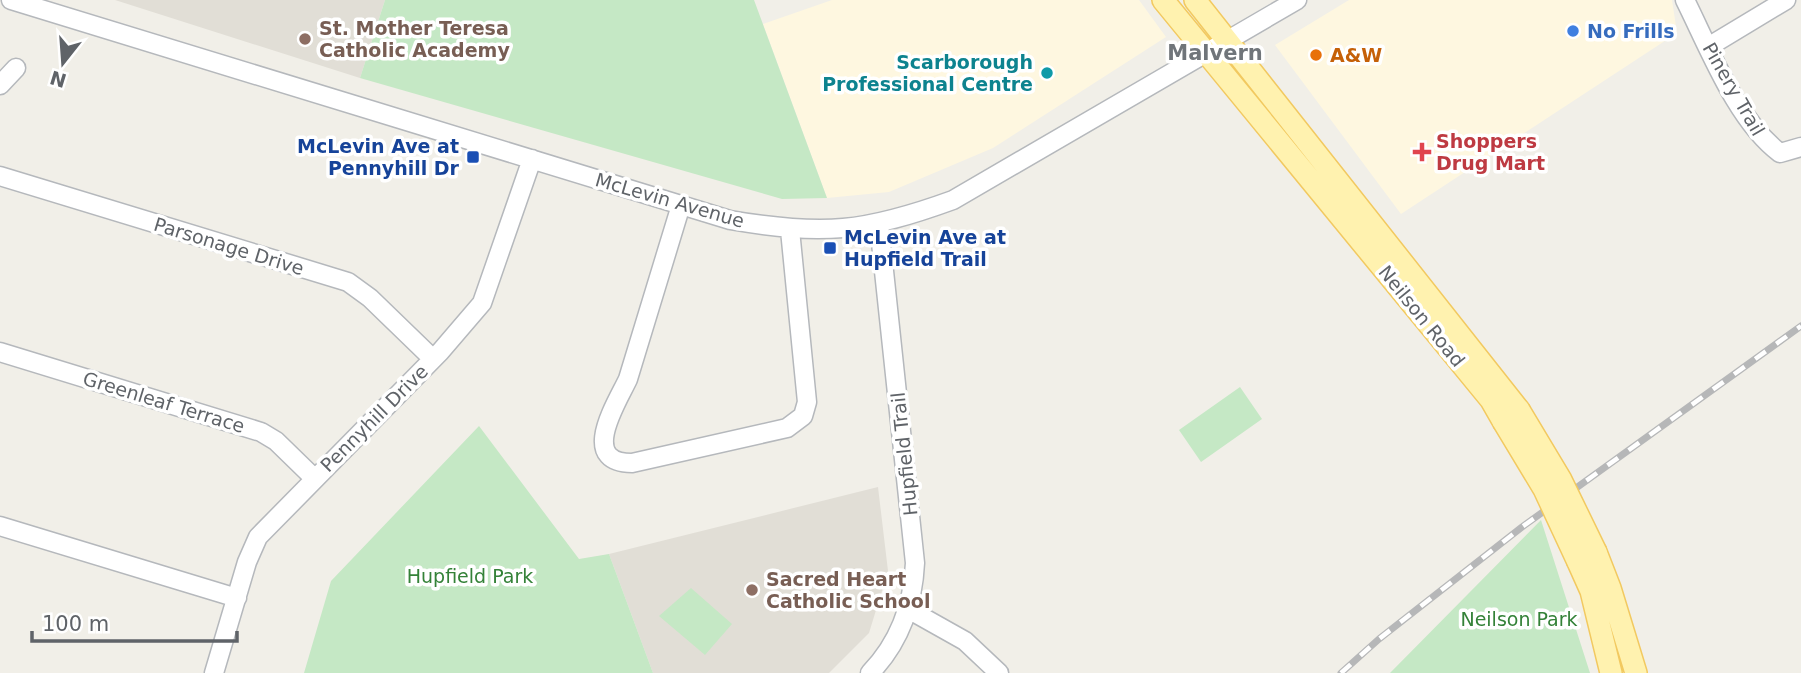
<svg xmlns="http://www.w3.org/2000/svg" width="1801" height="673" viewBox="0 0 1801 673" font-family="'DejaVu Sans',sans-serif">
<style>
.commercial{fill:#fef7e0}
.education{fill:#e1ded6}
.green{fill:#c5e8c5}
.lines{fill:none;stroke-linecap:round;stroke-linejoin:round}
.minor-casing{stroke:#b5b8bc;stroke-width:21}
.major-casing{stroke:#f2c960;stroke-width:24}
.minor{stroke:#fff;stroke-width:18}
.major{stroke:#fff2af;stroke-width:21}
.rail-casing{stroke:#b6b7b8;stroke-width:7}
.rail{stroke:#fff;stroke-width:4.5;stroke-dasharray:13;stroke-linecap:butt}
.major-bridge-casing{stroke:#f2c960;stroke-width:24;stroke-linecap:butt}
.major-bridge{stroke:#fff2af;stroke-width:21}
.shop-dot{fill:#3f7fe0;stroke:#fff;stroke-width:2.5}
.education-dot{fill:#8d6e63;stroke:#fff;stroke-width:2.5}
.food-dot{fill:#e8710a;stroke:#fff;stroke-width:2.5}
.culture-dot{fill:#0f9aa8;stroke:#fff;stroke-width:2.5}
.health-dot{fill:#e0444e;stroke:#fff;stroke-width:2.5}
.transit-dot{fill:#1a4fb4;stroke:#fff;stroke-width:2.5}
.labels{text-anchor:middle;stroke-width:7;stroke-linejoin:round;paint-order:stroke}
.education-label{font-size:19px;font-weight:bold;fill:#785e54;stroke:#fff;text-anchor:start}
.shop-label{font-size:19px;font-weight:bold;fill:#366cbe;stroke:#fff;text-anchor:start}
.food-label{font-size:19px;font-weight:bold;fill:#c56008;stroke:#fff;text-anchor:start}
.culture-label{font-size:19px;font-weight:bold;fill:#0d838f;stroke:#fff;text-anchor:end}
.street-label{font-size:19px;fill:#5f6368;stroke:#fff}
.health-label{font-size:19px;font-weight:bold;fill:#be3a42;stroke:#fff;text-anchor:start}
.transit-label{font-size:19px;font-weight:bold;fill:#164399;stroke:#fff;text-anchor:end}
.park-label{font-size:19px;fill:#348238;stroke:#fff}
.neighbourhood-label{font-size:21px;font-weight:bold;fill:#70757a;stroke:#fff}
</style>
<rect width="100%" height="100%" fill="#f1efe8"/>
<!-- commercial -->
<path class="commercial" d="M832 0H1139L1166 37 993 148 889 192 827 198 763 24Z
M1349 0H1672L1677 33 1401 214 1275 45Z"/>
<!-- education -->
<path class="education" d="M115 0H385L360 78Z
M878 487 888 571 869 633 829 673H653L609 554Z"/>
<!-- green -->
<path class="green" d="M385 0H754L827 198 782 199 360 78Z
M1240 387 1262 419 1201 462 1179 430Z
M479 426 579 559 609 554 653 673H304L331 581Z
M1541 520 1590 673H1390Z
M691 588 732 624 705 655 659 616Z"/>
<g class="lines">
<!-- minor casing -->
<g class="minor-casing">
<path id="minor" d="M11 0 730 220C823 236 865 232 953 200L1297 0
M1685 0C1709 48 1737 121 1780 153L1801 147
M1708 47 1786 0
M0 85 16 68
M0 176 348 282 370 298 433 359
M681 205 628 379C618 401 577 463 632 463L787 428 803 416 807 402 790 230
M0 352 261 432 276 441 314 478
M0 526 237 598
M908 609 965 641 999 673
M214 673 247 562 258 537 440 352 482 303 532 159
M870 673C899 643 913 604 915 563L879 224"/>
</g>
<!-- major casing -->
<g class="major-casing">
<path id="major" d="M1163 0 1491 400 1503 421
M1195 0 1519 410
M1596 552 1610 588 1636 673
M1578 562 1591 591 1611 673"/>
</g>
<!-- minor -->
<use href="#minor" class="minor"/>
<!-- major -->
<use href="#major" class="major"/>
<!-- rail casing -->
<g class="rail-casing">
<path id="rail" d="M1341 673 1379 639 1522 527 1801 326"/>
</g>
<!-- rail -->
<use href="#rail" class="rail"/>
<!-- major-bridge casing -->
<g class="major-bridge-casing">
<path id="major-bridge" d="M1519 410 1561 480 1596 552
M1503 421 1544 489 1578 562"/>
</g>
<!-- major-bridge -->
<use href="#major-bridge" class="major-bridge"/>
</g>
<!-- markers -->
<circle class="shop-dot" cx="1573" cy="31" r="7"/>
<g class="education-dot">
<circle cx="305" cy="39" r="7"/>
<circle cx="752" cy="590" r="7"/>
</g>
<circle class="food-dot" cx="1316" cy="55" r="7"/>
<circle class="culture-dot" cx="1047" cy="73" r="7"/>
<path class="health-dot" d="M1418.5 141.5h7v7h7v7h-7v7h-7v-7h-7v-7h7z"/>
<g class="transit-dot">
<rect x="466" y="150" width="14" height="14" rx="3.5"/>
<rect x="823" y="241" width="14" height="14" rx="3.5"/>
</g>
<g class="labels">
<!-- education labels -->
<g class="education-label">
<text x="319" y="35">St. Mother Teresa<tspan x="319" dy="22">Catholic Academy</tspan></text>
<text x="766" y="586">Sacred Heart<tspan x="766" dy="22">Catholic School</tspan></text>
</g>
<!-- shop labels -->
<g class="shop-label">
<text x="1587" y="38">No Frills</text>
</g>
<!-- food labels -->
<g class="food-label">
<text x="1330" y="62">A&amp;W</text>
</g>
<!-- culture labels -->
<g class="culture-label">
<text x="1033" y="69">Scarborough<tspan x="1033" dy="22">Professional Centre</tspan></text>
</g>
<!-- street labels -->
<g class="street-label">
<text transform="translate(1734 89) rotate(60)" y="7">Pinery Trail</text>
<text transform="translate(670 200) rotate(16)" y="7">McLevin Avenue</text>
<text transform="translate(229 246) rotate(17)" y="7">Parsonage Drive</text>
<text transform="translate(1422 316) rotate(51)" y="7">Neilson Road</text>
<text transform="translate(164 402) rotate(17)" y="7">Greenleaf Terrace</text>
<text transform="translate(374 418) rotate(-45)" y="7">Pennyhill Drive</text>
<text transform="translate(904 454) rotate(-96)" y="7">Hupfield Trail</text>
</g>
<!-- health labels -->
<g class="health-label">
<text x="1436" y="148">Shoppers<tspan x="1436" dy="22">Drug Mart</tspan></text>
</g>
<!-- transit labels -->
<g class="transit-label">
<text x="459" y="153">McLevin Ave at<tspan x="459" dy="22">Pennyhill Dr</tspan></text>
<text x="844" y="244" text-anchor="start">McLevin Ave at<tspan x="844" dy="22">Hupfield Trail</tspan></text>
</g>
<!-- park labels -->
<g class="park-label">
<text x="470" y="583">Hupfield Park</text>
<text x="1519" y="626">Neilson Park</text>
</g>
<!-- neighbourhood labels -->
<g class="neighbourhood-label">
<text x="1215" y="60">Malvern</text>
</g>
</g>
<!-- north arrow -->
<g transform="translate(63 63) rotate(197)" stroke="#ffffff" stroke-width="5" paint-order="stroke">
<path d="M0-5L12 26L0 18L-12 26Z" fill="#5f6368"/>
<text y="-10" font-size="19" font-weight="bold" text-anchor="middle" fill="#5f6368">N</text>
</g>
<!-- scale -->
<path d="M32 631v10h205v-10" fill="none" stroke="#5f6368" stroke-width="3.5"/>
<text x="42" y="631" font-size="21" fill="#5f6368" stroke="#ffffff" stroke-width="5" paint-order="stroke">100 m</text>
</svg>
